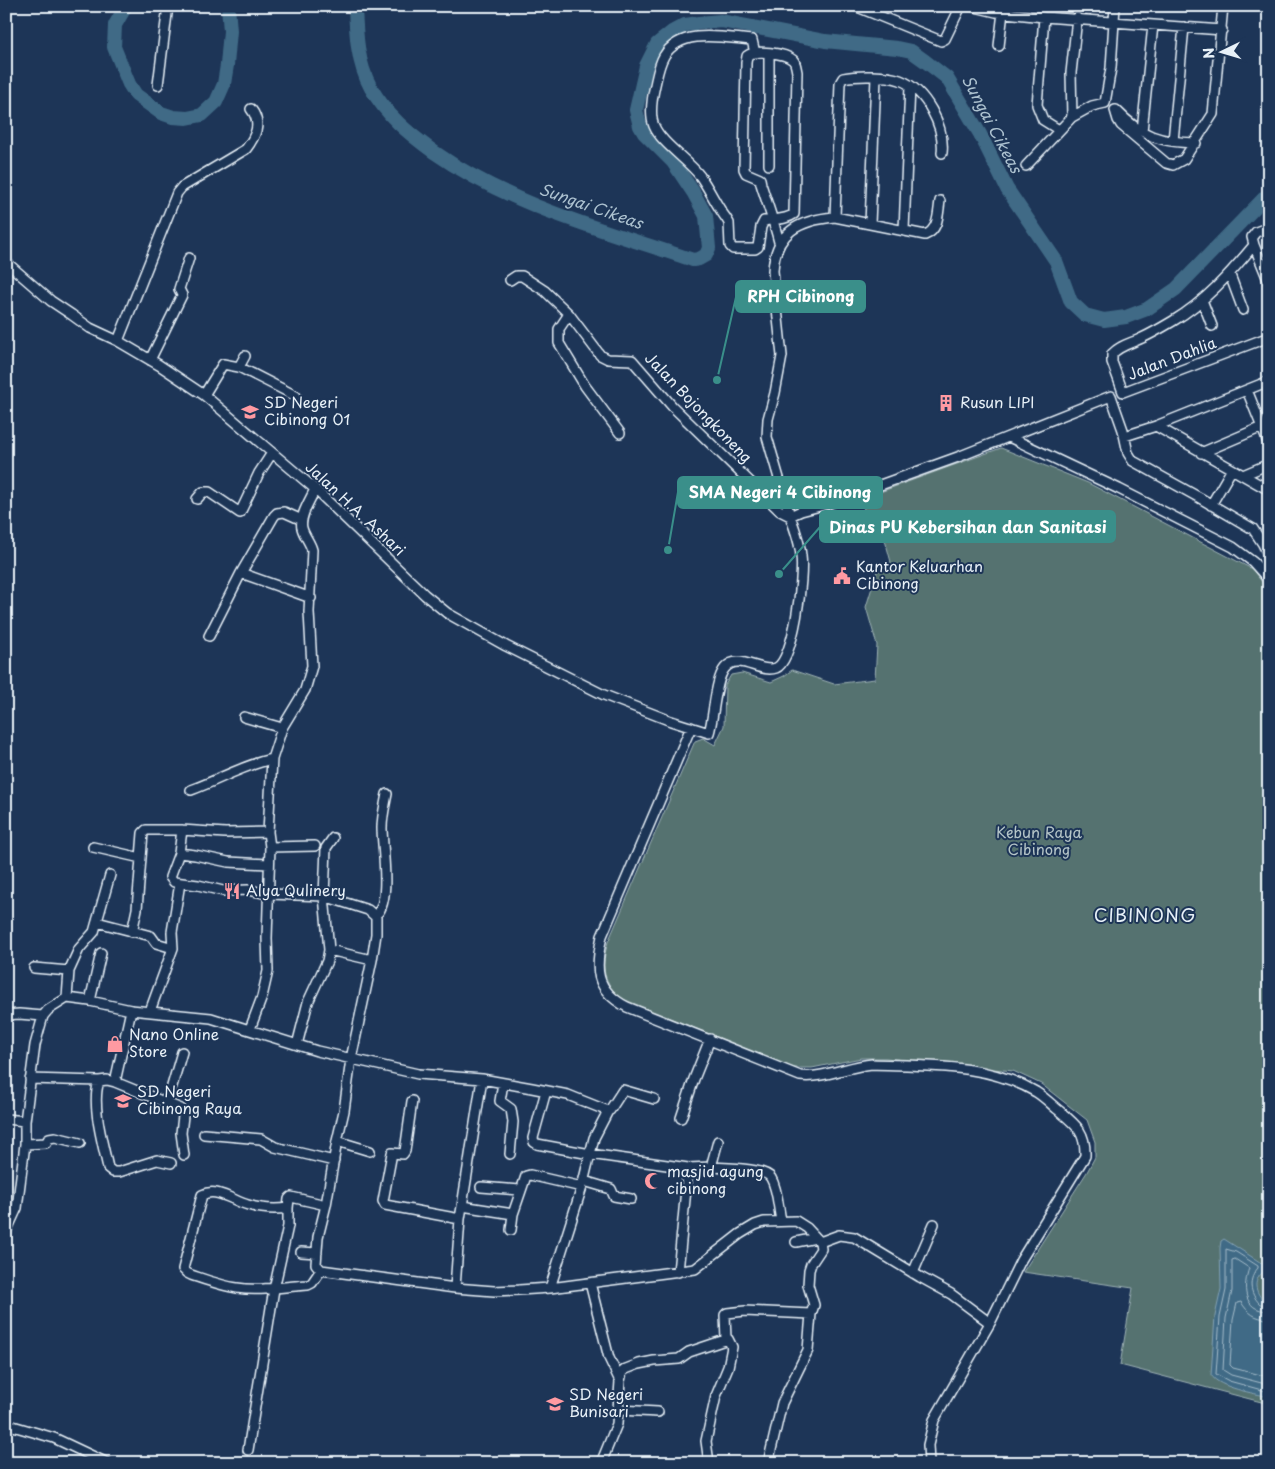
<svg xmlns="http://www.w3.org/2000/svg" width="1275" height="1469" viewBox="0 0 1275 1469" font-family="'Playpen Sans',sans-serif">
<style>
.green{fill:#557270;stroke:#9eb2b4}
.water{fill:#406b86;stroke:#83a1b4}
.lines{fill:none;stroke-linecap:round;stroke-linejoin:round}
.shore{stroke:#a5bbca;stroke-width:1}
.river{stroke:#406b86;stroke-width:14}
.minor-casing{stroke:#e8f1f8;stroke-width:12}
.minor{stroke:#1d3557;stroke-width:9}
.labels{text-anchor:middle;stroke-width:4;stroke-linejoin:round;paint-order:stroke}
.street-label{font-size:15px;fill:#e8f1f8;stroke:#1d3557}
.poi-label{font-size:15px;fill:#e8f1f8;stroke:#1d3557;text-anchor:start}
.park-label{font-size:15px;fill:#b5c5c8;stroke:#1d3557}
.water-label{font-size:16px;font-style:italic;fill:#adc2d0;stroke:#1d3557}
.quarter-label{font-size:18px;letter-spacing:1px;fill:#e8f1f8;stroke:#1d3557}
.leader{fill:none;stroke:#3a8f8a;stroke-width:2}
.callout-dot{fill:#3a8f8a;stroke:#1d3557;stroke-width:2}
.callout{fill:#3a8f8a;stroke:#3a8f8a;stroke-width:2}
.callout-label{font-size:16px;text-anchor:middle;font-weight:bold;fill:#fff}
</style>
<rect width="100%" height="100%" fill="#1d3557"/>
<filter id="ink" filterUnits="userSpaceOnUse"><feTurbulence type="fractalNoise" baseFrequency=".02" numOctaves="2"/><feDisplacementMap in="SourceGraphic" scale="10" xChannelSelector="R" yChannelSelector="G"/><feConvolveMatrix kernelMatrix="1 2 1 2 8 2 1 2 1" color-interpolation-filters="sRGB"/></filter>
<g filter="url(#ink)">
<!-- green -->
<path class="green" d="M1001 448 1088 483 1252 569 1269 591V1404L1120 1365 1133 1288 1023 1272 1087 1172 1095 1157V1142L1087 1120 1041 1084 1013 1071 886 1058H861L812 1068H793L618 997C602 977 601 967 608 942L695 741 703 738 715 745 724 726 725 685 731 675 742 673 771 682 784 676 792 670 834 684 875 679 877 645 866 607 878 568 891 562 885 540 858 500Z"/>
<!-- water -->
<path class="water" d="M1224 1239 1266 1266V1270C1254 1278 1253 1288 1262 1299L1269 1300V1397C1254 1393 1219 1388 1211 1375L1215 1316 1221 1289 1220 1248 1221 1241Z"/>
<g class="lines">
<!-- shore -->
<path class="shore" d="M1269 1305 1260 1304C1249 1293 1248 1279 1258 1268V1266L1236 1252 1226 1249V1290L1220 1317 1216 1374 1229 1381 1269 1392
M1269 1311C1242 1311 1243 1286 1249 1268L1235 1259 1232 1260V1291L1226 1318 1223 1370 1231 1375 1269 1385
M1269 1319C1255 1319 1248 1313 1241 1302L1237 1303 1233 1320 1230 1365 1233 1368 1269 1377"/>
<!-- river -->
<path class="river" d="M126 6 115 25 114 47 129 84 136 95 161 113 173 117 187 118 202 115 216 102 224 84 227 65 230 31 228 6
M355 6C356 33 357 63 371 88 387 116 408 133 434 152 511 206 604 230 693 260L699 259 706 255 709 248 706 216 693 192 673 162 644 133 640 126 636 110 646 66 657 44 672 32 685 25 699 23 721 21 825 41 897 48 911 51 925 61 947 78 980 134 1007 189 1056 261 1071 302 1085 315 1104 320 1126 317 1147 309 1176 289 1269 193"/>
<!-- minor casing -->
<g class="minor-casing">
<path id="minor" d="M855 6 941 41 945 39 961 6
M971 6 996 12 1044 17 1222 30
M1044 17 1037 105 1043 120 1059 130
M999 46 1003 12
M755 53 752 40C725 38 681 27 664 56 659 64 657 76 655 85 652 98 649 114 654 126 661 143 688 160 700 176 710 190 716 205 726 218L729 223 730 246 733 249H755L758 247 761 227 764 221C774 219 786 220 794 214L797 72C796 68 796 63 793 60 785 53 755 49 747 56L746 63 744 169 746 173 760 179 761 184C767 203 774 222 779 242
M158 85 168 6
M1105 103 1111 68 1115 6
M1115 110 1118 120 1121 125 1166 163 1173 165 1184 159 1213 114 1223 6
M1116 110C1142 137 1160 142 1196 143
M1072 117 1071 73 1077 18
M1142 131 1153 25
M1173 141 1184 27
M769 165V53
M1026 166 1072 117 1092 106 1105 103
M940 201C938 213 939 230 925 235L835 217C799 220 775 232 773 271L782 356 775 393 768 419 767 437 790 516 801 511 824 505 858 493 958 457 1111 396 1123 430 1128 453 1133 461 1200 498 1253 529 1263 544 1269 556
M835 217 840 83 843 78C857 75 887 75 900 80 926 90 945 127 942 153
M870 224 876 77
M1269 227 1256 232 1252 237 1254 245 1269 282
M904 230 910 86
M1254 245C1230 274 1205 302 1173 321 1163 327 1153 333 1142 338 1132 343 1120 345 1112 354V362L1123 392 1269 337
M6 262 51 301 72 315 90 328 118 341 159 365 204 395 315 489 425 595 447 613 506 646 604 695 671 721 709 733C714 717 715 679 725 668 739 652 760 674 776 668 794 661 804 576 801 556 800 543 795 529 790 516L780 511 672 406 632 360 608 359 600 355 569 314 545 291 522 276H516L510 280
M1230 275 1243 310
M1202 300 1212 326
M569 314 559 329V343L585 386 620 433
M118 341 177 193 182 187 246 149C256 136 262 123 251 109
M150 360 182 295 179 289 189 258
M239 367 296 396
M1247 390 1269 445
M204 395 223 364 239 367 245 356
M1156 426 1269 490
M1125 436 1156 426 1269 381
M1009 437 1119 489 1233 547 1253 562 1269 580
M1201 453 1262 427
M1243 475 1269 464
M197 499 203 492H209L240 513 259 473 272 453
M1211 505 1232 469
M241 573 311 598
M209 636 241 573 274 516 277 513 284 512 302 520
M244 717 282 728
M691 727 602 936C595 968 594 990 627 1007L800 1076C823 1079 848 1066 872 1064 927 1066 987 1063 1036 1092 1044 1097 1051 1104 1057 1109 1075 1124 1086 1131 1085 1156L1021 1260 990 1323 934 1420 928 1445 929 1463
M191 790C219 780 243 765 272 759
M182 830 179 853 170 877 174 882 198 885 223 891 248 890 269 894 324 896 368 910 376 917V934L372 960 351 1059 344 1111 337 1141 326 1205 318 1237 316 1264 321 1270 455 1288 494 1291 519 1290 550 1288 695 1269 740 1234 755 1225 764 1222 796 1221 807 1228 820 1242 839 1235 854 1237 920 1277 951 1294 990 1323
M93 847 141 858 143 833 146 830H182L225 833 268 832
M270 847 315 846
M179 853 195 855 228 862 269 864
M375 915C392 906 382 846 382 828 382 816 385 805 387 794
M97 922 151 936 156 943 173 948
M132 932 137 909 141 858
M329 950 372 960
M34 968 69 971
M67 998 69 971 79 949 94 932 110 875
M90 1001 101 953
M131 1010 115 1082 107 1080 99 1081C91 1105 103 1144 108 1168L113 1172H119L157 1160 171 1163
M150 1011 173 948 172 932 180 883
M6 1015 19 1014 43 1016
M250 1029 262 997 268 971 267 938 270 847 268 832 272 759 282 728 305 690 312 666 309 612 312 550C310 542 304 536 302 528 299 516 311 499 315 489
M297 1045 308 1002 327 961 329 950 324 896 326 848 333 838
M30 1079 99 1081
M115 1082 181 1109 183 1116 181 1133 184 1155
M503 1083 500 1101 511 1109 513 1122 510 1154
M546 1091 533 1138 534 1142 537 1144 590 1154 688 1168 711 1167 718 1141
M412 1101 405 1151 403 1154 392 1153 383 1201 385 1205 460 1219
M167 1103 182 1052
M681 1118 694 1079 710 1039
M6 1119 25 1121
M204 1134 261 1139 275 1147 334 1161
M337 1141 370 1151
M25 1144 46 1143 49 1138 55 1137 80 1143
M711 1167C723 1168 766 1168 771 1178 778 1190 778 1207 781 1220
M584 1181 611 1189 614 1196 631 1199
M481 1187 520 1190
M462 1206 513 1214
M511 1230 513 1214 526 1176 530 1175 582 1187
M6 1232 17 1208 25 1144V1121L35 1045 43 1016 48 1010 67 998 90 1001 131 1010 211 1018 317 1051 418 1074 482 1079 532 1088 568 1095 608 1111
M796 1242 816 1238
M301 1252 317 1253
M321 1270 312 1283 308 1285C285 1286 261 1292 237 1288 222 1286 206 1280 191 1275L187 1273 183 1269 202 1195C217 1187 233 1201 248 1205 261 1209 274 1210 288 1208L289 1199 291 1197 326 1205
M678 1272 688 1168
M913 1273 934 1224
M590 1283 609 1358 620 1381
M455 1288 460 1219 482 1079
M550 1288 582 1187 594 1138 608 1111 610 1110 623 1090 654 1099
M726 1339 725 1315 727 1313 745 1311 811 1314
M619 1410 658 1412
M6 1424 54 1438 107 1463
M248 1450 274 1289 288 1226V1208
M601 1463 617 1424 620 1381 622 1372 626 1369 639 1364 654 1361 679 1359 689 1352 728 1339 732 1347 728 1367 716 1396 706 1441 709 1463
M768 1463 782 1403 808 1350 811 1314 814 1305 808 1285 809 1270 811 1264 821 1249 820 1242"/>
</g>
<!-- minor -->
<use href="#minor" class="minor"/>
</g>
</g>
<!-- icons -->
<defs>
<g id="building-bare" transform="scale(1.35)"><path d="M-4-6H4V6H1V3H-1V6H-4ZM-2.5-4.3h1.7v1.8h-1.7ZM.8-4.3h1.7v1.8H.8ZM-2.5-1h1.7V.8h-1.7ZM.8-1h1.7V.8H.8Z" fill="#ff9aa2" stroke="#1d3557" stroke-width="2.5" paint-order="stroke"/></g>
<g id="school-bare" transform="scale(1.35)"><path d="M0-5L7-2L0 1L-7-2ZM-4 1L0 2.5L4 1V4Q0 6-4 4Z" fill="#ff9aa2" stroke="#1d3557" stroke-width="2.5" paint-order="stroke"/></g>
<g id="civic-bare" transform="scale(1.35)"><path d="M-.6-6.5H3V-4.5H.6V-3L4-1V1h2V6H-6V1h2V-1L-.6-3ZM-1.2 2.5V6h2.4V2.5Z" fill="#ff9aa2" stroke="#1d3557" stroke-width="2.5" paint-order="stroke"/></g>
<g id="restaurant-bare" transform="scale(1.35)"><path d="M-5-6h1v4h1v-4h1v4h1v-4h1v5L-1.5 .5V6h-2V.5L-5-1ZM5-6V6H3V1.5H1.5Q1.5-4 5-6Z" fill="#ff9aa2" stroke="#1d3557" stroke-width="2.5" paint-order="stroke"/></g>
<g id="shop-bare" transform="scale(1.35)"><path d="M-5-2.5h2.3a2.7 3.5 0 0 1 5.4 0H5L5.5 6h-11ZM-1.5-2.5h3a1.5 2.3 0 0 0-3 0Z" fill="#ff9aa2" stroke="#1d3557" stroke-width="2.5" paint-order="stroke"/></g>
<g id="mosque-bare" transform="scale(1.35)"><path d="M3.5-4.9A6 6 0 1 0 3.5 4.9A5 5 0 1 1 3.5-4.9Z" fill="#ff9aa2" stroke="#1d3557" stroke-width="2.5" paint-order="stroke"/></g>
</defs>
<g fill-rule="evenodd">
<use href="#building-bare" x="946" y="403"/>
<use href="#school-bare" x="250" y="412"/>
<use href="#civic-bare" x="842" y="576"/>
<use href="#restaurant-bare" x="232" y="891"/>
<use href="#shop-bare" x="115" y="1044"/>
<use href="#school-bare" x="123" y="1101"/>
<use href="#mosque-bare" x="653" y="1181"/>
<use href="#school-bare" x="555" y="1404"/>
</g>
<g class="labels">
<!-- street labels -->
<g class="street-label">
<text transform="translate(1172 359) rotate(-21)" y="5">Jalan Dahlia</text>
<text transform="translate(698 408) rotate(46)" y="5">Jalan Bojongkoneng</text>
<text transform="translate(355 509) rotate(43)" y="5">Jalan H.A. Ashari</text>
</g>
<!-- poi labels -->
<g class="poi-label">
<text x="264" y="408">SD Negeri<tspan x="264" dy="17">Cibinong 01</tspan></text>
<text x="960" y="408">Rusun LIPI</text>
<text x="856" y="572">Kantor Keluarhan<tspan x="856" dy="17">Cibinong</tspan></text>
<text x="246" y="896">Alya Qulinery</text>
<text x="129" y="1040">Nano Online<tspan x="129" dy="17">Store</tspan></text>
<text x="137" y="1097">SD Negeri<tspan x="137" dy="17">Cibinong Raya</tspan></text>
<text x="667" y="1177">masjid agung<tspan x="667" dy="17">cibinong</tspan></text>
<text x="569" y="1400">SD Negeri<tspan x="569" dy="17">Bunisari</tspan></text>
</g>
<!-- park labels -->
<g class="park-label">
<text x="1039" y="838">Kebun Raya<tspan x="1039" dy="17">Cibinong</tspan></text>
</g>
<!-- water labels -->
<g class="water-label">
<text transform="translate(992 124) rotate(62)" y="6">Sungai Cikeas</text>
<text transform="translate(591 206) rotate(19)" y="6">Sungai Cikeas</text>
</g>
<!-- quarter labels -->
<g class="quarter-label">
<text x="1145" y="922">CIBINONG</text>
</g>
</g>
<!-- callouts -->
<path class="leader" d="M717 380L736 297M668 550L678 492M779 574L820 527"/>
<g class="callout-dot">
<circle cx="717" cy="380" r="5"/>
<circle cx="668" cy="550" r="5"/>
<circle cx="779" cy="574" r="5"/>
</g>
<g class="callout">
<rect x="736" y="281" width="129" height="31" rx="5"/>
<rect x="678" y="477" width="204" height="31" rx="5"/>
<rect x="820" y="511" width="295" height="31" rx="5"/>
</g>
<g class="callout-label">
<text x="801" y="302">RPH Cibinong</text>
<text x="780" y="498">SMA Negeri 4 Cibinong</text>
<text x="968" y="533">Dinas PU Kebersihan dan Sanitasi</text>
</g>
<!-- margin -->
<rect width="1275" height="1469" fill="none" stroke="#1d3557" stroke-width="25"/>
<rect x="12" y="12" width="1250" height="1444" fill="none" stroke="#e8f1f8" stroke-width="2" filter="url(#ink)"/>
<!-- north arrow -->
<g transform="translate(1222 52) rotate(265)" stroke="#1d3557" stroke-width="4" paint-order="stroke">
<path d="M0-4L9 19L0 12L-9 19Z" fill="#e8f1f8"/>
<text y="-8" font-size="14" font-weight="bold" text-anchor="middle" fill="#e8f1f8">N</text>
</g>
</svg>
